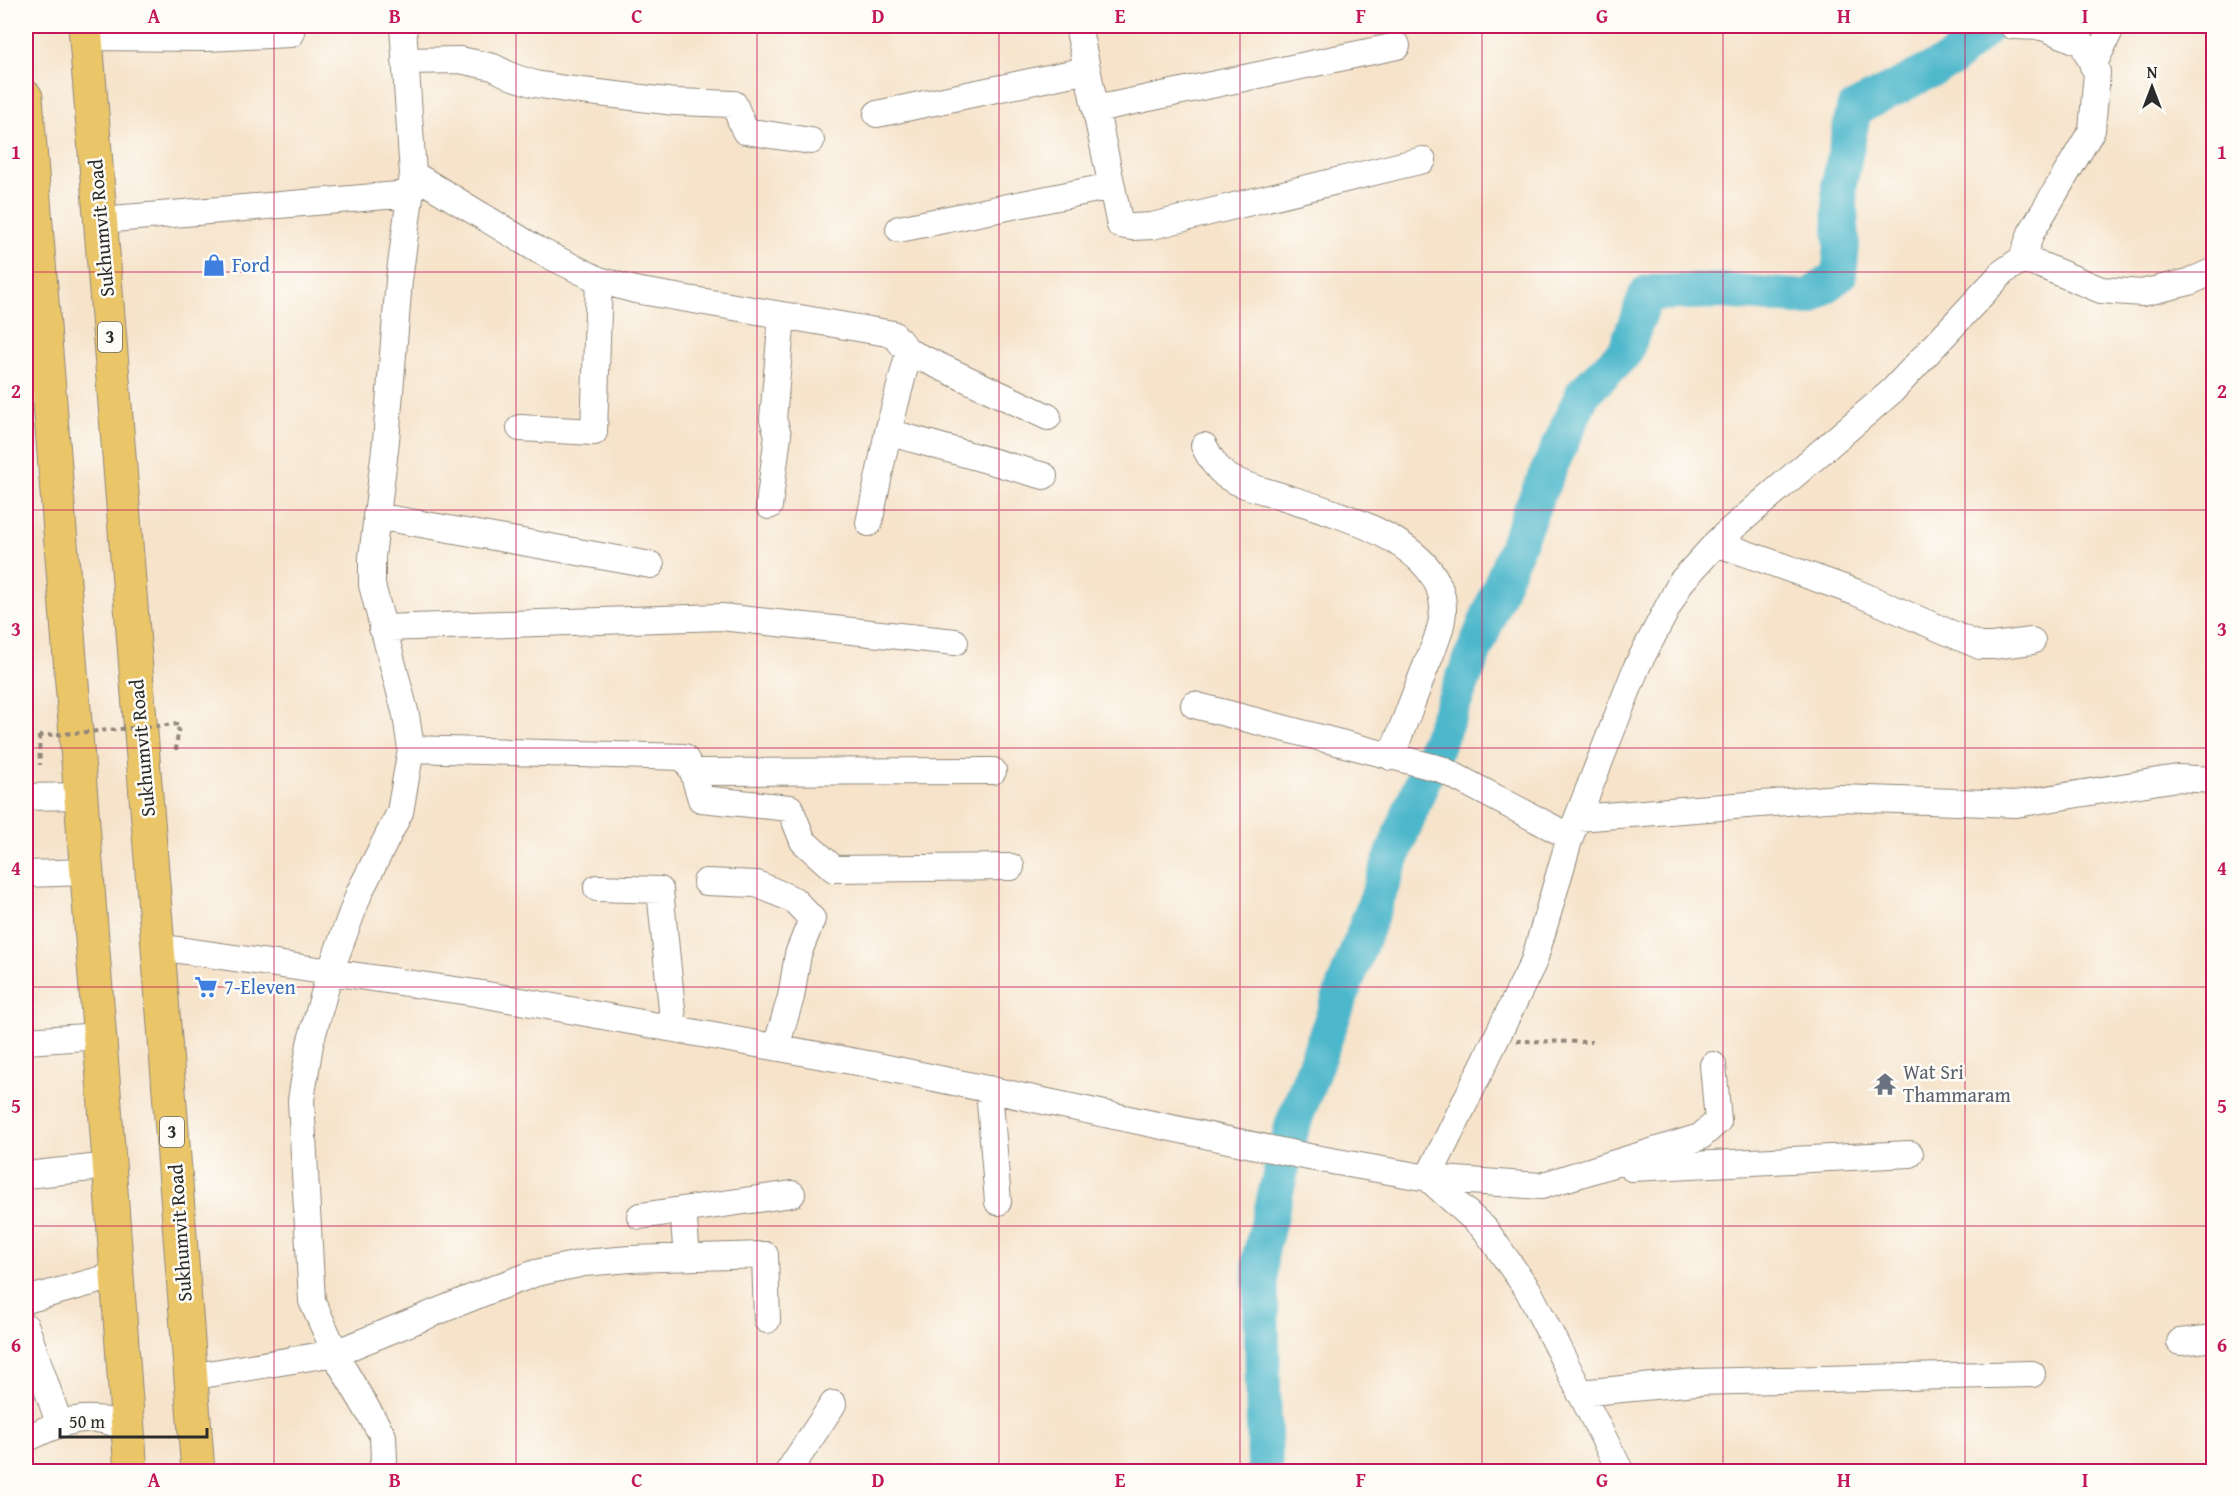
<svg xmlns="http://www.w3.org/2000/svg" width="2239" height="1497" viewBox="0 0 2239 1497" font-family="'Gentium Book Plus',serif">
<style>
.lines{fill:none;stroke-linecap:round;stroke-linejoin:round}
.river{stroke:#4db7cb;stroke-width:36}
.minor-casing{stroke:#90877a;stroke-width:28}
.highway-casing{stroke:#90877a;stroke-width:35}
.path{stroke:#90877a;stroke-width:4;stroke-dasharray:4.5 4.5;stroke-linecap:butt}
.minor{stroke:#fff;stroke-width:26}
.highway{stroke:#ebc669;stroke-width:33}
.path-bridge{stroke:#90877a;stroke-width:4;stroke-dasharray:4.5 4.5;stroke-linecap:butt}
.grid{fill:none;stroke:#c2185b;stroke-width:1.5;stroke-opacity:0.55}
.labels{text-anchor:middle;stroke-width:5;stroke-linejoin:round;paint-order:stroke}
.shield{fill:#fdfcf7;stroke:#6a6a68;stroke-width:1.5}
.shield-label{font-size:18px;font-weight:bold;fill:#2b2b2b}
.street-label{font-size:20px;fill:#2b2b2b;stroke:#fdfcf7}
.shop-label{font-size:20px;fill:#366cbe;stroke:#fdfcf7;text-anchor:start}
.worship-label{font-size:20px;fill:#5b616d;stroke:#fdfcf7;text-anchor:start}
.neatline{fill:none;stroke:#c2185b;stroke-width:2}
.grid-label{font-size:20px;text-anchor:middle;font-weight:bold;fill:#c2185b}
</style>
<rect width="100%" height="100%" fill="#fdfcf7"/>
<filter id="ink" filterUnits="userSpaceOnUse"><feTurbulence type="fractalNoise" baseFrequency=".0167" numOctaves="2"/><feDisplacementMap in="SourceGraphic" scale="12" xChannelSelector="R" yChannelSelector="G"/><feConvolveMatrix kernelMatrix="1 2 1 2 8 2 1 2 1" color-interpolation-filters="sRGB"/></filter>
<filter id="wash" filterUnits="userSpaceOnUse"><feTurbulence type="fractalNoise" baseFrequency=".008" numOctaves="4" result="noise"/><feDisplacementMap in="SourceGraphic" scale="24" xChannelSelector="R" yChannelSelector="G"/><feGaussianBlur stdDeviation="1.35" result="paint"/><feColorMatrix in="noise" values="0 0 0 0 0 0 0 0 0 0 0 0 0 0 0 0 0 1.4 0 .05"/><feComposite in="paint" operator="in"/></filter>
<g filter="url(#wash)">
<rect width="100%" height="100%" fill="#f6e3ca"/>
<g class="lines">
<!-- river -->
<path class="river" d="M1265 1472 1260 1256 1292 1127 1397 844 1533 505 1583 393 1625 352 1647 293 1723 291 1808 298 1839 275 1842 245 1839 185 1854 109 1951 60 1988 26"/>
</g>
</g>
<g filter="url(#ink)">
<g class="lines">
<!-- minor casing -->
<g class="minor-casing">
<path id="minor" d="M1078 26 1120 225 1132 227 1152 226 1423 160
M86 37 206 38 291 34
M405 61 460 60 493 67 513 77 535 84 565 89 675 102 734 104 745 131 811 141
M2093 66 2112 26
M1096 109 1397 46
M877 114 1087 70
M413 174 538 250 599 280 635 290 893 334 909 352 888 432 869 523
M101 220 410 194
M899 229 1112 186
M2022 259 2043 266 2101 290 2142 293 2189 282 2214 271
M909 352 1048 417
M26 389 48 388
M520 428 594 432 599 280
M888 432 1044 476
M1204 446C1210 457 1215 467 1225 475 1241 486 1263 490 1281 496 1332 512 1445 542 1443 610 1442 631 1432 651 1424 671 1413 700 1402 728 1391 757
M769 506 778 435 773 419 782 316
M376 516 651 565
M1716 543 1855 592 1980 646H1992L2032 641
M382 628 721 617 955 642
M1194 705 1441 769 1570 837
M411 749 684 757 693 772 701 799 790 808 803 841 834 869 1011 867
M693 772 993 771
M26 797 81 796
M1578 818 1839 798 2016 804 2177 778 2214 780
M26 874 87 872
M706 882 757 884 794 900 812 919 798 954 791 997 776 1047
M597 888 660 890 674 1029
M158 947 476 993 873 1065 1309 1157 1428 1178 1485 1229 1528 1290 1621 1472
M26 1041 100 1036
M1713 1065 1718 1121 1700 1137 1541 1186 1428 1178 1534 961 1570 837 1637 666 1681 582 1721 538 1892 391 2003 272 2022 259 2031 233 2092 130 2097 72 2082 43 2043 27 2013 26
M989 1089 998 1202
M1632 1168 1910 1154
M26 1175 110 1166
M683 1210 687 1257
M640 1216 792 1194
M26 1300 118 1275
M26 1327 59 1423
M2180 1342 2214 1338
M190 1377 335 1353 498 1287 536 1273 584 1263 630 1259 765 1255 767 1320
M1580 1393 1696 1382 2032 1374
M26 1439C60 1422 92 1408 128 1430
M381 1472 384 1460 383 1436 341 1365 312 1301 301 1100 310 1044 330 972 360 891 400 812 411 749 406 715 372 585V557L386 441 399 280 413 174 403 26
M788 1472 833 1404"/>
</g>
<!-- highway casing -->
<g class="highway-casing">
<path id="highway" d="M85 26 158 947 198 1472
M26 97 104 1092 131 1472"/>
</g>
<!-- path -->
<path class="path" d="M39 736 40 765
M176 750 179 724
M1517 1041 1592 1042"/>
<!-- minor -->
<use href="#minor" class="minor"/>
<!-- highway -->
<use href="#highway" class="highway"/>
<!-- path-bridge -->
<path class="path-bridge" d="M39 736 179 724"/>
</g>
</g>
<!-- grid -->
<path class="grid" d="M274 26V1472M516 26V1472M757 26V1472M999 26V1472M1240 26V1472M1482 26V1472M1723 26V1472M1965 26V1472M26 272H2214M26 510H2214M26 748H2214M26 987H2214M26 1226H2214"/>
<!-- icons -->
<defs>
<g id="shop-bare" transform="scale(1.8)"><path d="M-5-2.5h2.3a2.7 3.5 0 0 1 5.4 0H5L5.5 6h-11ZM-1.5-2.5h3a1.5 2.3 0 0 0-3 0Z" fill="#3f7fe0" stroke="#fdfcf7" stroke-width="2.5" paint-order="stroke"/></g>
<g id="supermarket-bare" transform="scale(1.8)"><path d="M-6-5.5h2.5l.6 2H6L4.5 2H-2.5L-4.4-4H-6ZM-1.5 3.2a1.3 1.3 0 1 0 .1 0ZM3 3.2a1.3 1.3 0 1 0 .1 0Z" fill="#3f7fe0" stroke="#fdfcf7" stroke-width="2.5" paint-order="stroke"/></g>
<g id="temple-bare" transform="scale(1.8)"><path d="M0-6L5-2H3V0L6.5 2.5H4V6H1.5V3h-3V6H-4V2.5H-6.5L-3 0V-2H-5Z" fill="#6b7280" stroke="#fdfcf7" stroke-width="2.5" paint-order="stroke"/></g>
</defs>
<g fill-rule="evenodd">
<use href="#shop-bare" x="214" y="265"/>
<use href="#supermarket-bare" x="206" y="987"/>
<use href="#temple-bare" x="1885" y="1084"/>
</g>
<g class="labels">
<!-- shield labels -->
<g class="shield">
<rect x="98" y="322" width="24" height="30" rx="4.5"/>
<rect x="160" y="1117" width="24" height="30" rx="4.5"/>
</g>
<g class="shield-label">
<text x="110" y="343">3</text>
<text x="172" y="1138">3</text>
</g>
<!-- street labels -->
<g class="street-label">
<text transform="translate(101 228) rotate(-95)" y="7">Sukhumvit Road</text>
<text transform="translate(142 748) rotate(-95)" y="7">Sukhumvit Road</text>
<text transform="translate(180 1233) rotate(-94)" y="7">Sukhumvit Road</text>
</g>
<!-- shop labels -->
<g class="shop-label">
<text x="232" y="272">Ford</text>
<text x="224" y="994">7-Eleven</text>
</g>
<!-- worship labels -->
<g class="worship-label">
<text x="1903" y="1079">Wat Sri<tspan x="1903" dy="23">Thammaram</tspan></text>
</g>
</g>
<!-- margin -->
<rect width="2239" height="1497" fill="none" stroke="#fdfcf7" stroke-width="66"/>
<!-- north arrow -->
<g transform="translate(2152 87)" stroke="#fdfcf7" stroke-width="4.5" paint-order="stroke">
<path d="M0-4.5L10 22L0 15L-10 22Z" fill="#2b2b2b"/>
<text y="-9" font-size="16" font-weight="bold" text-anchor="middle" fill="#2b2b2b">N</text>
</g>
<!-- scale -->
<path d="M60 1428v9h147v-9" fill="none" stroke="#2b2b2b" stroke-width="3"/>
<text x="69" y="1428" font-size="18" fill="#2b2b2b" stroke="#fdfcf7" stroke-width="4.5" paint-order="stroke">50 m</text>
<rect x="33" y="33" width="2173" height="1431" class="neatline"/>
<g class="grid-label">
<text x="154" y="23">A</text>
<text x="395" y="23">B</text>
<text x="637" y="23">C</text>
<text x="878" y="23">D</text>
<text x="1120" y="23">E</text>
<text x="1361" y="23">F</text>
<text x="1602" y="23">G</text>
<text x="1844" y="23">H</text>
<text x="2085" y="23">I</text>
<text x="16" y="159">1</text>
<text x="2222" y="159">1</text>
<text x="16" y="398">2</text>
<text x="2222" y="398">2</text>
<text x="16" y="636">3</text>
<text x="2222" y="636">3</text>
<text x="16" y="875">4</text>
<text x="2222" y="875">4</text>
<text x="16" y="1113">5</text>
<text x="2222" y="1113">5</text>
<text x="16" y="1352">6</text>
<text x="2222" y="1352">6</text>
<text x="154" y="1487">A</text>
<text x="395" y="1487">B</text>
<text x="637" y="1487">C</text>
<text x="878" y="1487">D</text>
<text x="1120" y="1487">E</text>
<text x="1361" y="1487">F</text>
<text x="1602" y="1487">G</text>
<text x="1844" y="1487">H</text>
<text x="2085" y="1487">I</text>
</g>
</svg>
